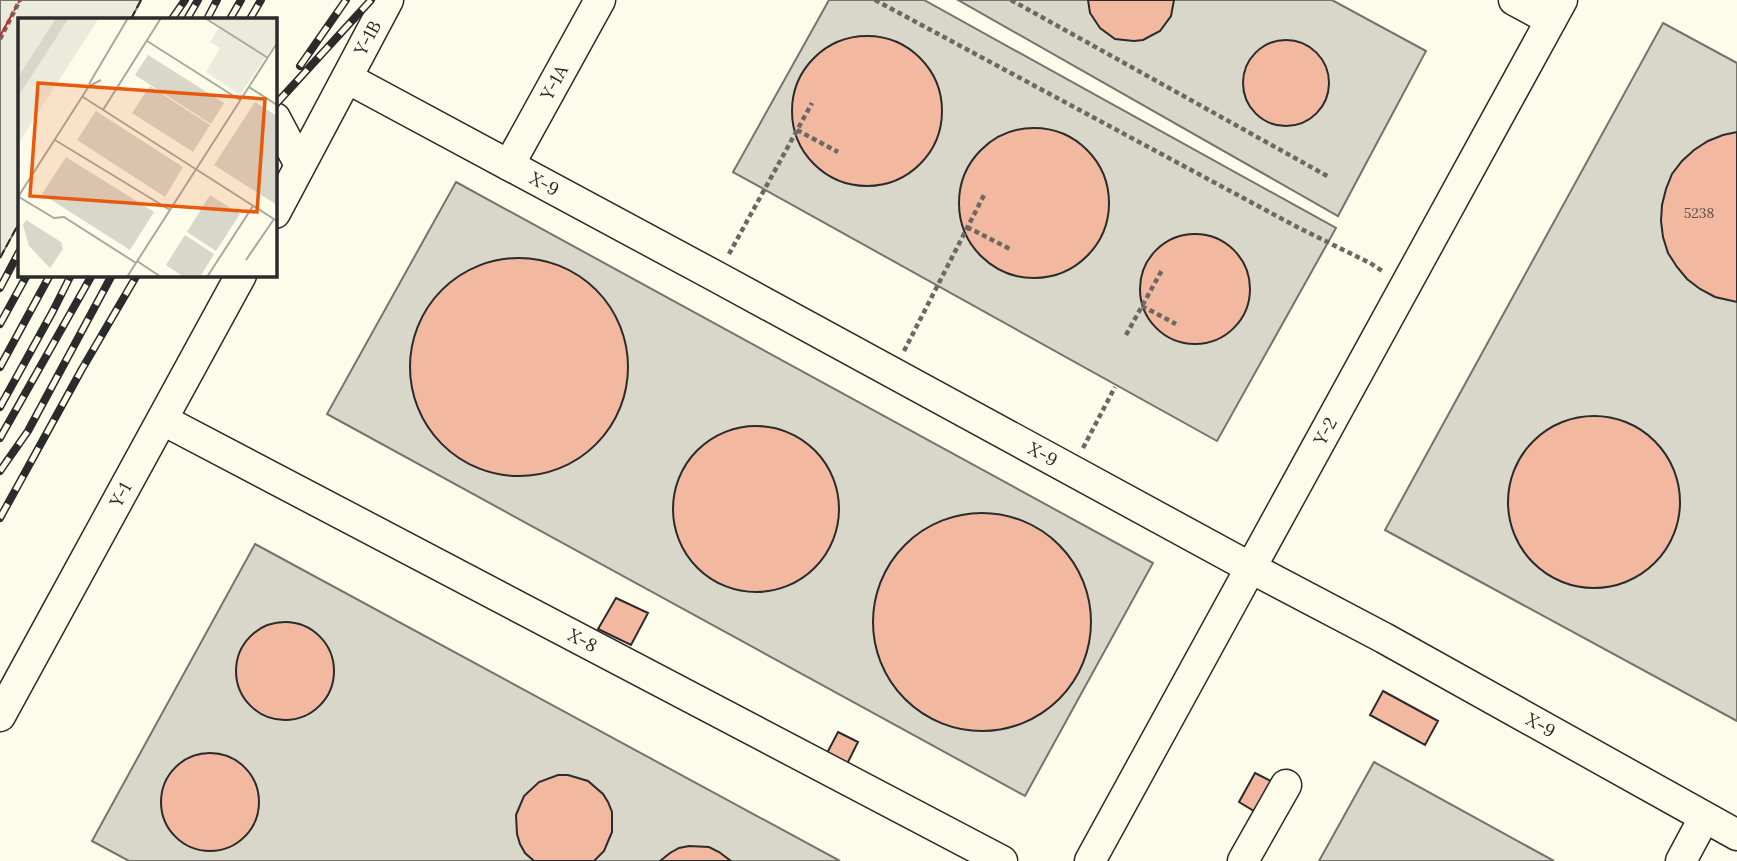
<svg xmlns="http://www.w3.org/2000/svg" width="1737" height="861" viewBox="0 0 1737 861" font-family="Lora,serif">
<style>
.green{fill:#ecebdb;stroke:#74746e;stroke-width:2}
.water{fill:#d8d7c9;stroke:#74746e;stroke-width:2}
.building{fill:#f2b8a0;stroke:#2b2b2b;stroke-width:2}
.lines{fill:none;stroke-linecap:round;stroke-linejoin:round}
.minor-casing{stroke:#2b2b2b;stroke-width:33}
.path{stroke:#6a6964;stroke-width:4.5;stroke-dasharray:5 3.5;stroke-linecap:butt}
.minor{stroke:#fdfbea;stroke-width:30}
.rail-casing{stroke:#2b2b2b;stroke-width:8}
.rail{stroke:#fdfbea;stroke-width:5;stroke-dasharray:16;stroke-linecap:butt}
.fence{stroke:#2b2b2b;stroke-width:2;stroke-dasharray:9 3.5;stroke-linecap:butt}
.power{stroke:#c62828;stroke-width:2;stroke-dasharray:24 5 3.5 5;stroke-linecap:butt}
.labels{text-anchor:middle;stroke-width:5;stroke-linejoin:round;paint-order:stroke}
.number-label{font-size:14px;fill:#5d4e48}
.street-label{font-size:18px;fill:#2b2b2b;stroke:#fdfbea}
.inset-road{fill:none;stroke:#a9a89e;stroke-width:2}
.view{fill:#e8590c;fill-opacity:0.15;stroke:#e8590c;stroke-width:3.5}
.inset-edge{fill:none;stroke:#2b2b2b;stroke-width:3.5}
</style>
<rect width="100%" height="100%" fill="#fdfbea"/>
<!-- green -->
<path class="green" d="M0 0H141L131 19H19V223L0 258Z"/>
<!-- water -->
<path class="water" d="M829 0H924L1336 228 1217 441 733 172Z
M958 0H1332L1426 51 1338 216Z
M1663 23 1737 63V721L1385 530Z
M456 182 1153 563 1025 796 327 414Z
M255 544 840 861H129L92 841Z
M1374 762 1554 861H1319Z"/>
<!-- building -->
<path class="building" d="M1088 0H1174L1171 16 1160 31 1143 40 1134 41 1115 39 1100 28 1090 13Z
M792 111a75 75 0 1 1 150 0a75 75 0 1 1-150 0Z
M1243 83a43 43 0 1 1 86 0a43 43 0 1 1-86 0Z
M959 203a75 75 0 1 1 150 0a75 75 0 1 1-150 0Z
M1737 132V302L1715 297 1700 289 1687 279 1677 267 1668 253 1663 237 1661 221 1662 205 1666 189 1672 174 1682 161 1694 150 1708 141 1723 135Z
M1140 289a55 55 0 1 1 110 0a55 55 0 1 1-110 0Z
M410 367a109 109 0 1 1 218 0a109 109 0 1 1-218 0Z
M1508 502a86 86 0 1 1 172 0a86 86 0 1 1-172 0Z
M673 509a83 83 0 1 1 166 0a83 83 0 1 1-166 0Z
M873 622a109 109 0 1 1 218 0a109 109 0 1 1-218 0Z
M616 598 648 613 631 645 598 629Z
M236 671a49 49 0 1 1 98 0a49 49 0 1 1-98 0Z
M1383 691 1438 721 1425 745 1370 715Z
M838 732 858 742 846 766 826 755Z
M161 802a49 49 0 1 1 98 0a49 49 0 1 1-98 0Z
M1255 773 1271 781 1254 811 1239 802Z
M558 775H568L588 781 603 794 608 802 612 812V832L604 851 594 861H534L525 853 520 844 517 834 516 815 524 796 539 782Z
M689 846 709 847 719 852 731 861H660L670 853 679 848Z"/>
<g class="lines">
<!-- minor casing -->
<g class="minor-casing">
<g id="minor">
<path d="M1514 0 1551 20"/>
<path id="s1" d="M347 78 717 277 1251 568 1384 638 1737 835"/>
<path d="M275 118 300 165"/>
<path id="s2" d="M509 165 600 0"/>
<path id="s3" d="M275 213 388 0"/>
<path id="s4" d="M163 420 1002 861"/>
<path id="s5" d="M0 716 241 275"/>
<path id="s6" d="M1090 861 1562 0"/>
<path d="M1243 861 1286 785"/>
<path d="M1681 861 1704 818"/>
</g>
</g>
<!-- path -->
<path class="path" d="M875 0 1299 228 1370 263 1384 272
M1011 0 1329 177
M0 39 20 0
M797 130 838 152
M967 227 1010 249
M729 254 812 103
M1142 306 1176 324
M1126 335 1162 270
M904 351 984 195
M1083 448 1115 387"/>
<!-- minor -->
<use href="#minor" class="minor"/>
<!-- rail casing -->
<g class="rail-casing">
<path id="rail" d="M172 19 185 0
M187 19 198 0
M207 19 217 0
M230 19 241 0
M250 19 261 0
M300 66 346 0
M275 105 371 0
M0 288 19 252
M0 324 27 275
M0 367 50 275
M0 407 53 311 71 275
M0 438 92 275
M0 471 28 431 112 275
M0 518 82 369 137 275"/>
</g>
<!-- rail -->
<use href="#rail" class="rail"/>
<!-- fence -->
<path class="fence" d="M131 19 141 0
M0 258 19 223"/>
<!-- power -->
<path class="power" d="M0 36 20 0"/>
</g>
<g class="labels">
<!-- number labels -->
<g class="number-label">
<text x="1699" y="218">5238</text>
</g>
<!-- street labels -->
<g class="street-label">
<text dy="6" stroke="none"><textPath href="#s3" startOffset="198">Y-1B</textPath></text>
<text dy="6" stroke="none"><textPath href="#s2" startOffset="94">Y-1A</textPath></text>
<text dy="6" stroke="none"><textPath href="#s1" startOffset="224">X-9</textPath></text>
<text dy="6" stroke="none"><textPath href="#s6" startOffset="490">Y-2</textPath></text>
<text dy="6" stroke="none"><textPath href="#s1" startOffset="791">X-9</textPath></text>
<text dy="6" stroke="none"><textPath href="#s5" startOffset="252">Y-1</textPath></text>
<text dy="6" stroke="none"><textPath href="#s4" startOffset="474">X-8</textPath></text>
<text dy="6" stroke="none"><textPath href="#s1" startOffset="1358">X-9</textPath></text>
</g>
</g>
<!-- overview -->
<g transform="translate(18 18)">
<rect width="259" height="259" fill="#fdfbea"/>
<path d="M0 0H38L0 59ZM51 0H81L0 126V79ZM191 0H259V22L222 77 188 54 202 30 192 24 202 8Z" fill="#ecebdb"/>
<path d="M38 0H51L0 79V59ZM130 37 206 85 193 106 117 57ZM132 68 192 107 175 134 114 95ZM237 84 259 98V187L196 147ZM78 93 165 149 147 179 59 122ZM48 139 136 194 112 232 24 176ZM192 177 222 196 198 233 169 214ZM8 202 43 224 45 231 32 250 11 228 5 207ZM167 217 196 236 182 259H166L148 247Z" fill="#d8d7c9"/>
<path class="inset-road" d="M187 0 250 40M129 23 222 82M71 66 110 0M231 69 259 87M65 79 259 203M85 92 143 0M37 122 152 192M0 179 71 68 83 62M1 179 36 200 46 199 118 245M228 242 256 201M119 243 143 259M109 259 259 25M189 259 235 188"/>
<path class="view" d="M20 65 247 81 239 194 12 178Z"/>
<rect width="259" height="259" class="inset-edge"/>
</g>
</svg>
